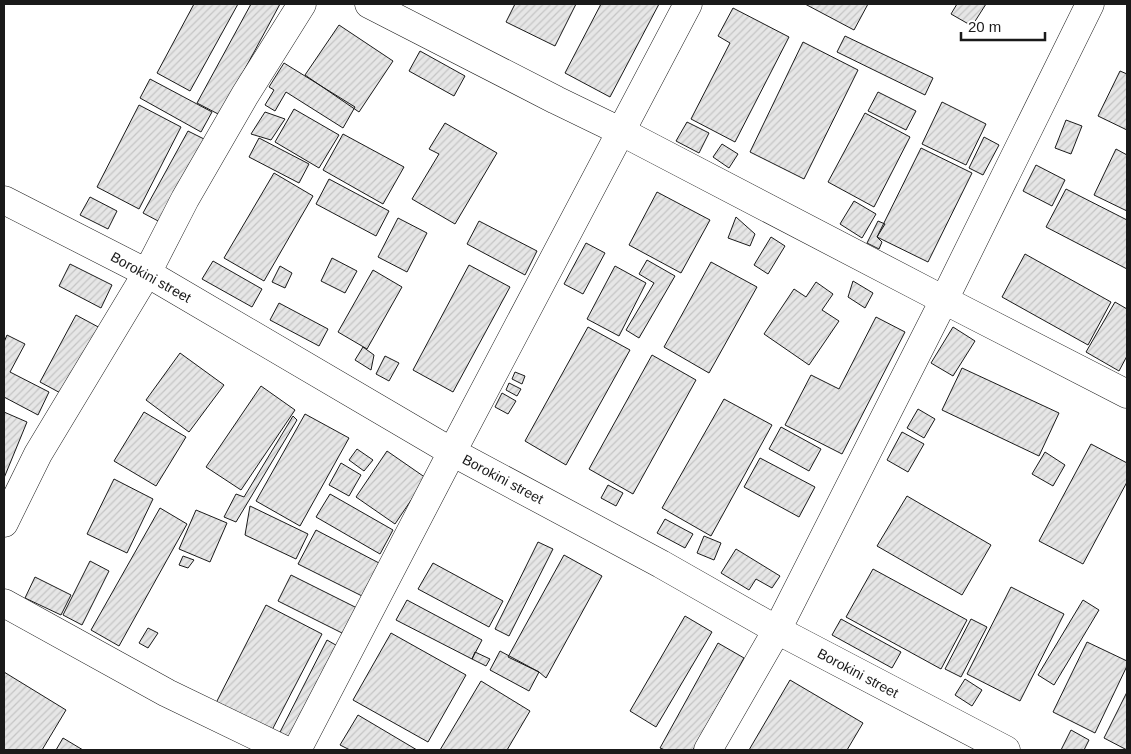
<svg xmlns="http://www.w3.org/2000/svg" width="1131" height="754" viewBox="0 0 1131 754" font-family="Arial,sans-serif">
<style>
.building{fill:url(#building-hatch);stroke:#1a1a1a}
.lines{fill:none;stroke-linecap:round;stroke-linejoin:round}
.minor-casing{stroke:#1a1a1a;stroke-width:29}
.minor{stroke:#fff;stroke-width:28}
.labels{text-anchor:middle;stroke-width:4;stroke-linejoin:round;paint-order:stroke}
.street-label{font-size:14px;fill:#1a1a1a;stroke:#fff}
</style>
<defs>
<pattern id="building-hatch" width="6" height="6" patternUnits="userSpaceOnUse" patternTransform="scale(1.25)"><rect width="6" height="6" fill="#e6e6e6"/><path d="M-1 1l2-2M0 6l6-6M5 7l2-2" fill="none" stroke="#c5c5c5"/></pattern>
</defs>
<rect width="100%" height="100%" fill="#fff"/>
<!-- building -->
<path class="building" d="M194 4H238L190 91 157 73Z
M251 4H280L220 115 197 103Z
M515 4H576L555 46 506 22Z
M601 4H659L610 97 565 73Z
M805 4H868L854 30Z
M957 4H986L972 26 951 14Z
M733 8 789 37 735 142 691 119 730 43 718 36Z
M339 25 393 61 359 112 305 75Z
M845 36 933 78 925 95 837 52Z
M803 42 858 70 804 179 750 152Z
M420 51 465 76 454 96 409 71Z
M284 63 355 107 343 128 286 92 275 111 265 105 274 90 269 87Z
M1120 71 1127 74V130L1098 116Z
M150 79 212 112 201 132 140 98Z
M878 92 916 111 906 130 868 111Z
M942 102 986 124 966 165 922 144Z
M139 105 181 127 139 209 97 187Z
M294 109 339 135 319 168 275 142Z
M265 112 285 119 271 140 251 134Z
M865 113 910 137 874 207 828 182Z
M1066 120 1082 126 1071 154 1055 148Z
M687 122 709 133 699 153 676 141Z
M445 123 497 153 455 224 412 199 439 154 429 149Z
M188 131 204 139 160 222 143 213Z
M343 134 404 167 383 204 323 170Z
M984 137 999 145 983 175 969 168Z
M259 138 309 164 299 183 249 157Z
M722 144 738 154 729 168 713 157Z
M921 148 972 173 928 262 877 237Z
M1116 149 1127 155V211L1094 195Z
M1036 165 1065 180 1052 206 1023 191Z
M274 173 313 196 264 281 224 258Z
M329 179 389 211 376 236 316 204Z
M1066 189 1127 220V269L1046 227Z
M657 192 710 220 681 273 629 245Z
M90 197 117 211 108 229 80 215Z
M854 201 876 214 862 238 840 224Z
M736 217 755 234 750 246 728 238Z
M398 218 427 233 407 272 378 257Z
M479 221 537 251 525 275 467 244Z
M878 221 885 224 877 237 882 242 879 249 867 243Z
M771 237 785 246 768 274 754 265Z
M586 243 605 253 583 294 564 284Z
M1025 254 1111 302 1088 345 1002 297Z
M332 258 357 271 345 293 321 281Z
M647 260 675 276 639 338 626 330 654 283 639 274Z
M213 261 262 289 252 307 202 279Z
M711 262 757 287 709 373 664 347Z
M70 264 112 285 101 308 59 286Z
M469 265 510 287 453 392 413 370Z
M280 266 292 273 285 288 272 282Z
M615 266 646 283 619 336 587 319Z
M373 270 402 287 367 349 338 332Z
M853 281 873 293 865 308 848 297Z
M816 282 833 294 822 310 839 321 809 365 764 334 794 289 806 297Z
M1115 302 1127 309V356L1119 371 1086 352Z
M279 303 328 329 319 346 270 320Z
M76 315 102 329 66 396 40 382Z
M876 317 905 332 842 454 785 425 811 375 839 389Z
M588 327 630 350 566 465 525 441Z
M953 327 975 341 953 376 931 363Z
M7 335 25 344 10 372 49 392 38 415 4 397V342Z
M363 347 374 355 371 370 355 360Z
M180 353 224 385 189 432 146 400Z
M652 355 696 380 633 494 589 469Z
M385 356 399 363 389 381 376 374Z
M962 368 1059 413 1039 456 942 410Z
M515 372 525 376 522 384 512 379Z
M509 383 521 389 517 396 506 390Z
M261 386 295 410 241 490 206 467Z
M502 393 516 401 508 414 495 407Z
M724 399 772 425 711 536 662 508Z
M918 409 935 419 924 438 907 428Z
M4 412 27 422 4 478Z
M144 412 186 437 156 486 114 461Z
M305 414 349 438 300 526 256 501Z
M293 416 297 420 236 522 224 517 236 494 244 497Z
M781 427 821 449 809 471 769 449Z
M902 432 924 444 908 472 887 460Z
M1091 444 1127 463V482L1083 564 1039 541Z
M357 449 373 460 364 471 349 460Z
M387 451 426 478 395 524 356 497Z
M1045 452 1065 465 1053 486 1032 474Z
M760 458 815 487 799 517 744 487Z
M341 463 361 475 349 496 329 485Z
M114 479 153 499 127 553 87 534Z
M608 485 623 493 616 506 601 498Z
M330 494 393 530 380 554 316 517Z
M907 496 991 545 962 595 877 546Z
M250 506 308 534 296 559 245 535Z
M160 508 187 524 119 646 91 630Z
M196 510 227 523 210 562 179 549Z
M665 519 693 534 685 548 657 533Z
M316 530 379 563 362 596 298 564Z
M704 536 721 543 714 560 697 553Z
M538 542 553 549 509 636 495 629Z
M736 549 780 576 772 588 756 579 749 590 721 573Z
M564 555 602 576 546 678 539 672 508 657Z
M183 556 194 560 188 568 179 565Z
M90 561 109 571 82 625 63 615Z
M433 563 503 601 489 627 418 589Z
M873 569 967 620 941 669 846 617Z
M291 575 361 610 348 636 278 601Z
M35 577 71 595 61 615 25 598Z
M1011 587 1064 614 1020 701 967 674Z
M407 600 482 640 472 659 396 620Z
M1083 600 1099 610 1054 685 1038 675Z
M266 605 322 634 271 732 216 703Z
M685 616 712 632 656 727 630 711Z
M841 619 901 652 892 668 832 635Z
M971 619 987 627 961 677 945 669Z
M148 628 158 633 148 648 139 643Z
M391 633 466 675 428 742 353 700Z
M327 640 341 648 292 743 278 736Z
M1087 642 1127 661V666L1095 733 1053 712Z
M718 643 744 658 693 750H665L660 748Z
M500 651 539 672 529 691 490 670Z
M475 652 490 659 486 666 472 659Z
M4 672 66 710 42 750H4Z
M965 679 982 690 972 706 955 695Z
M790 680 863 723 847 750H749Z
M481 681 530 711 507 750H440Z
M1127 692V750L1104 738Z
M358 715 417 750H350L340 745Z
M1071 730 1089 740 1084 750H1061Z
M63 738 83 750H56Z"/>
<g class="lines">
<!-- minor casing -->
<g class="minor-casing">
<path id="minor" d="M369 4 556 100 622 132 944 300 1127 394
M4 200 147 273 452 452 661 564 777 630 1006 750
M4 523 38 454 147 273 185 199 245 95 302 4
M4 603 167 693 285 750
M297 750 452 452 688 4
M708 750 777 630 944 300 1090 4"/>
</g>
<!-- minor -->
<use href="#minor" class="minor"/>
</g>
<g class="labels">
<!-- street labels -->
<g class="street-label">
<text transform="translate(151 277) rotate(29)" y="5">Borokini street</text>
<text transform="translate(503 479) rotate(28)" y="5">Borokini street</text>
<text transform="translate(858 673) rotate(28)" y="5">Borokini street</text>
</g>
</g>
<!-- border -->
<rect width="1131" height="754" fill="none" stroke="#1a1a1a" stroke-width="10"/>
<!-- scale -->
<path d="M961 32v8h84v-8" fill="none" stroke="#1a1a1a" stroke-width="2.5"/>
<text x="968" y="32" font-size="15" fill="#1a1a1a" stroke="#ffffff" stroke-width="4" paint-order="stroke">20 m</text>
</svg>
